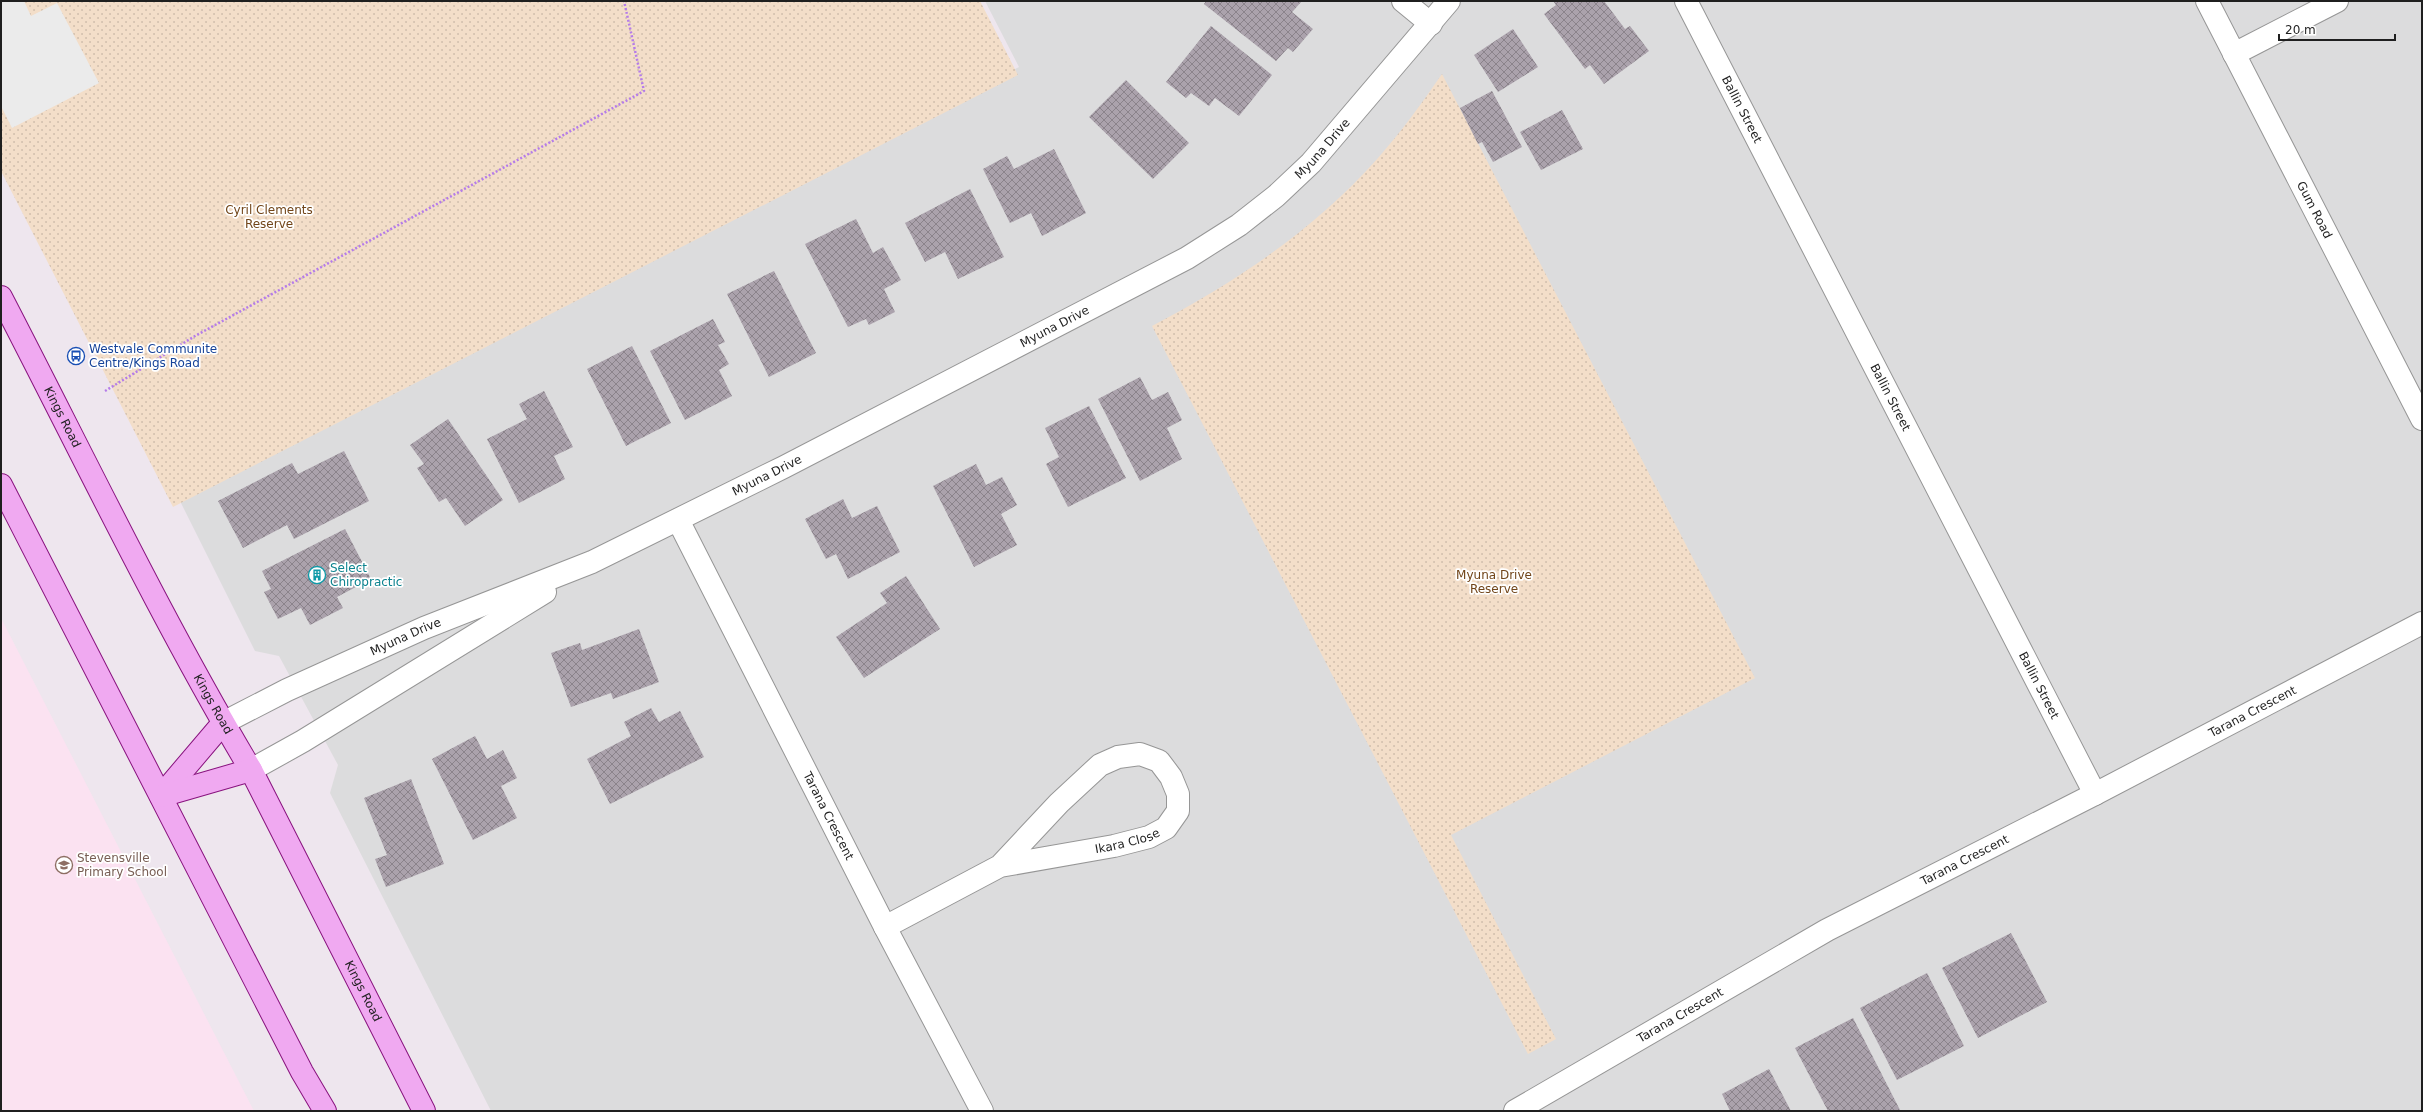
<svg xmlns="http://www.w3.org/2000/svg" width="2423" height="1112" viewBox="0 0 2423 1112" font-family="'DejaVu Sans',sans-serif">
<style>
.residential{fill:#dcdcdd}
.education{fill:#fbe2f1}
.park{fill:url(#park-dots)}
.parking{fill:#ebebeb}
.building{fill:url(#building-cross-hatch)}
.lines{fill:none;stroke-linecap:round;stroke-linejoin:round}
.minor-casing{stroke:#969696;stroke-width:24}
.primary-casing{stroke:#88127e;stroke-width:24}
.path{stroke:#b57ce9;stroke-width:2.5;stroke-dasharray:2 2;stroke-linecap:butt}
.minor{stroke:#fff;stroke-width:22}
.primary{stroke:#f0a9f1;stroke-width:22}
.labels{text-anchor:middle;stroke-width:3.5;stroke-linejoin:round;paint-order:stroke}
.street-label{font-size:12px;fill:#1f1f1f;stroke:#fff}
.park-label{font-size:12px;fill:#714519;stroke:#fff}
.transit-label{font-size:12px;fill:#164399;stroke:#fff;text-anchor:start}
.culture-label{font-size:12px;fill:#0d838f;stroke:#fff;text-anchor:start}
.education-label{font-size:12px;fill:#785e54;stroke:#fff;text-anchor:start}
</style>
<defs>
<pattern id="park-dots" width="8" height="8" patternUnits="userSpaceOnUse"><rect width="8" height="8" fill="#f3dec9"/><path d="M2 2h.1M6 6h.1" fill="none" stroke="#d0beac" stroke-width="1.8" stroke-linecap="round"/></pattern>
<pattern id="building-cross-hatch" width="8" height="8" patternUnits="userSpaceOnUse"><rect width="8" height="8" fill="#aba2ac"/><path d="M0 0l8 8M0 8l8-8" fill="none" stroke="#8b838b"/></pattern>
</defs>
<rect width="100%" height="100%" fill="#eee6ee"/>
<!-- residential -->
<path class="residential" d="M985 1H2422V1111H491L330 793 338 765 279 656 255 651 179 499 1019 67Z"/>
<!-- education -->
<path class="education" d="M1 618 254 1111H1Z"/>
<!-- park -->
<path class="park" d="M1 1H980L1018 75 173 507 1 171Z
M1442 74 1755 678 1451 835 1556 1039 1528 1054 1152 326C1236 282 1314 230 1378 158 1401 132 1422 103 1442 74Z"/>
<!-- parking -->
<path class="parking" d="M1 1H24L31 16 57 3 99 83 12 128 1 106Z"/>
<!-- building -->
<path class="building" d="M1206 1H1302L1292 12 1313 29 1293 52 1288 48 1276 61 1204 4Z
M1553 1H1604L1625 29 1630 26 1649 51 1604 84 1590 65 1585 69 1544 14 1556 5Z
M1211 26 1272 75 1239 116 1215 98 1209 106 1191 93 1186 98 1166 82Z
M1513 29 1538 67 1498 92 1474 55Z
M1126 80 1189 143 1153 179 1089 117Z
M1492 91 1522 147 1493 162 1482 142 1478 144 1460 108Z
M1562 110 1583 149 1541 170 1520 132Z
M1054 149 1086 213 1042 236 1031 213 1010 223 983 169 1007 156 1014 169Z
M970 189 1004 257 958 279 945 252 925 262 905 223Z
M856 219 873 253 883 247 901 280 884 289 895 312 869 325 866 319 848 327 805 244Z
M774 271 816 353 769 377 727 294Z
M713 319 725 342 718 345 729 364 719 370 732 396 685 420 650 351Z
M632 346 671 423 626 446 587 369Z
M1140 377 1152 400 1168 392 1182 420 1167 428 1182 459 1140 481 1098 399Z
M544 391 573 447 554 456 565 479 519 503 487 439 527 419 519 404Z
M1089 406 1126 478 1068 507 1046 464 1059 457 1045 428Z
M448 419 503 500 465 526 446 498 439 502 417 468 424 464 410 445Z
M344 451 369 501 294 539 287 525 243 548 218 501 292 463 298 474Z
M976 464 986 485 1002 477 1017 505 1001 514 1017 545 974 567 933 486Z
M843 499 852 518 877 506 900 552 848 579 836 554 826 559 805 519Z
M345 529 371 579 337 597 343 608 310 625 301 608 278 619 264 592 271 589 262 571Z
M906 576 940 629 864 678 836 637 887 603 880 593Z
M639 629 659 682 613 699 611 693 571 707 551 653 580 643 582 650Z
M651 708 659 722 680 711 704 757 610 804 587 759 631 736 624 722Z
M475 736 487 759 503 750 517 778 501 786 517 818 473 840 432 759Z
M411 779 444 864 386 887 375 859 387 855 364 798Z
M2011 933 2047 1002 1978 1038 1942 968Z
M1927 973 1964 1046 1897 1080 1860 1008Z
M1853 1018 1900 1110 1898 1111H1828L1795 1048Z
M1769 1069 1791 1111H1730L1722 1094Z"/>
<g class="lines">
<!-- minor casing -->
<g class="minor-casing">
<g id="minor">
<path d="M1403 1 1431 24"/>
<path id="s1" d="M1686 1 2095 794"/>
<path id="s2" d="M2207 1 2422 419"/>
<path d="M2234 54 2337 1"/>
<path id="s3" d="M678 520 885 927 982 1111"/>
<path id="s4" d="M223 723 287 690 424 628 592 562 784 467 1187 258 1239 225 1276 196 1311 163 1449 1"/>
<path d="M251 770 303 741 545 592"/>
<path id="s5" d="M885 927 1000 866 1114 846 1149 837 1166 828 1178 811V794L1171 777 1159 761 1140 754 1118 757 1100 765 1059 803 1000 866"/>
<path id="s6" d="M1515 1111 1827 930 2095 794 2422 623"/>
</g>
</g>
<!-- primary casing -->
<g class="primary-casing">
<g id="primary">
<path id="s7" d="M1 297C83 455 160 617 251 770L424 1111"/>
<path d="M1 485 302 1072 325 1111"/>
<path d="M161 796 223 723"/>
<path d="M161 796 251 770"/>
</g>
</g>
<!-- path -->
<path class="path" d="M105 391 195 336 644 91 624 1"/>
<!-- minor -->
<use href="#minor" class="minor"/>
<!-- primary -->
<use href="#primary" class="primary"/>
</g>
<!-- icons -->
<defs>
<g id="bus-ring" transform="scale(0.9)"><circle r="9.5" fill="#fff" stroke="#1a4fb4" stroke-width="1.5"/><path d="M-5-6H5V4H4V6H2V4H-2V6H-4V4H-5ZM-3.5-4V0h7V-4ZM-3.5 1.2v1.5H-2V1.2ZM2 1.2v1.5H3.5V1.2Z" fill="#1a4fb4"/></g>
<g id="building-ring" transform="scale(0.9)"><circle r="9.5" fill="#fff" stroke="#0f9aa8" stroke-width="1.5"/><path d="M-4-6H4V6H1V3H-1V6H-4ZM-2.5-4.3h1.7v1.8h-1.7ZM.8-4.3h1.7v1.8H.8ZM-2.5-1h1.7V.8h-1.7ZM.8-1h1.7V.8H.8Z" fill="#0f9aa8"/></g>
<g id="school-ring" transform="scale(0.9)"><circle r="9.5" fill="#fff" stroke="#8d6e63" stroke-width="1.5"/><path d="M0-5L7-2L0 1L-7-2ZM-4 1L0 2.5L4 1V4Q0 6-4 4Z" fill="#8d6e63"/></g>
</defs>
<g fill-rule="evenodd">
<use href="#bus-ring" x="76" y="356"/>
<use href="#building-ring" x="317" y="575"/>
<use href="#school-ring" x="64" y="865"/>
</g>
<g class="labels">
<!-- street labels -->
<g class="street-label">
<text dy="4" stroke="none"><textPath href="#s1" startOffset="122">Ballin Street</textPath></text>
<text dy="4" stroke="none"><textPath href="#s4" startOffset="1246">Myuna Drive</textPath></text>
<text dy="4" stroke="none"><textPath href="#s2" startOffset="235">Gum Road</textPath></text>
<text dy="4" stroke="none"><textPath href="#s4" startOffset="922">Myuna Drive</textPath></text>
<text dy="4" stroke="none"><textPath href="#s1" startOffset="446">Ballin Street</textPath></text>
<text dy="4" stroke="none"><textPath href="#s7" startOffset="135">Kings Road</textPath></text>
<text dy="4" stroke="none"><textPath href="#s4" startOffset="598">Myuna Drive</textPath></text>
<text dy="4" stroke="none"><textPath href="#s4" startOffset="202">Myuna Drive</textPath></text>
<text dy="4" stroke="none"><textPath href="#s1" startOffset="770">Ballin Street</textPath></text>
<text dy="4" stroke="none"><textPath href="#s7" startOffset="459">Kings Road</textPath></text>
<text dy="4" stroke="none"><textPath href="#s6" startOffset="839">Tarana Crescent</textPath></text>
<text dy="4" stroke="none"><textPath href="#s3" startOffset="332">Tarana Crescent</textPath></text>
<text dy="4" stroke="none"><textPath href="#s5" startOffset="260">Ikara Close</textPath></text>
<text dy="4" stroke="none"><textPath href="#s6" startOffset="515">Tarana Crescent</textPath></text>
<text dy="4" stroke="none"><textPath href="#s7" startOffset="783">Kings Road</textPath></text>
<text dy="4" stroke="none"><textPath href="#s6" startOffset="191">Tarana Crescent</textPath></text>
</g>
<!-- park labels -->
<g class="park-label">
<text x="269" y="214">Cyril Clements<tspan x="269" dy="14">Reserve</tspan></text>
<text x="1494" y="579">Myuna Drive<tspan x="1494" dy="14">Reserve</tspan></text>
</g>
<!-- transit labels -->
<g class="transit-label">
<text x="89" y="353">Westvale Communite<tspan x="89" dy="14">Centre/Kings Road</tspan></text>
</g>
<!-- culture labels -->
<g class="culture-label">
<text x="330" y="572">Select<tspan x="330" dy="14">Chiropractic</tspan></text>
</g>
<!-- education labels -->
<g class="education-label">
<text x="77" y="862">Stevensville<tspan x="77" dy="14">Primary School</tspan></text>
</g>
</g>
<!-- border -->
<rect width="2423" height="1112" fill="none" stroke="#1f1f1f" stroke-width="4"/>
<!-- scale -->
<path d="M2279 34v6h116v-6" fill="none" stroke="#1f1f1f" stroke-width="2"/>
<text x="2285" y="34" font-size="12" fill="#1f1f1f" stroke="#ffffff" stroke-width="3" paint-order="stroke">20 m</text>
</svg>
